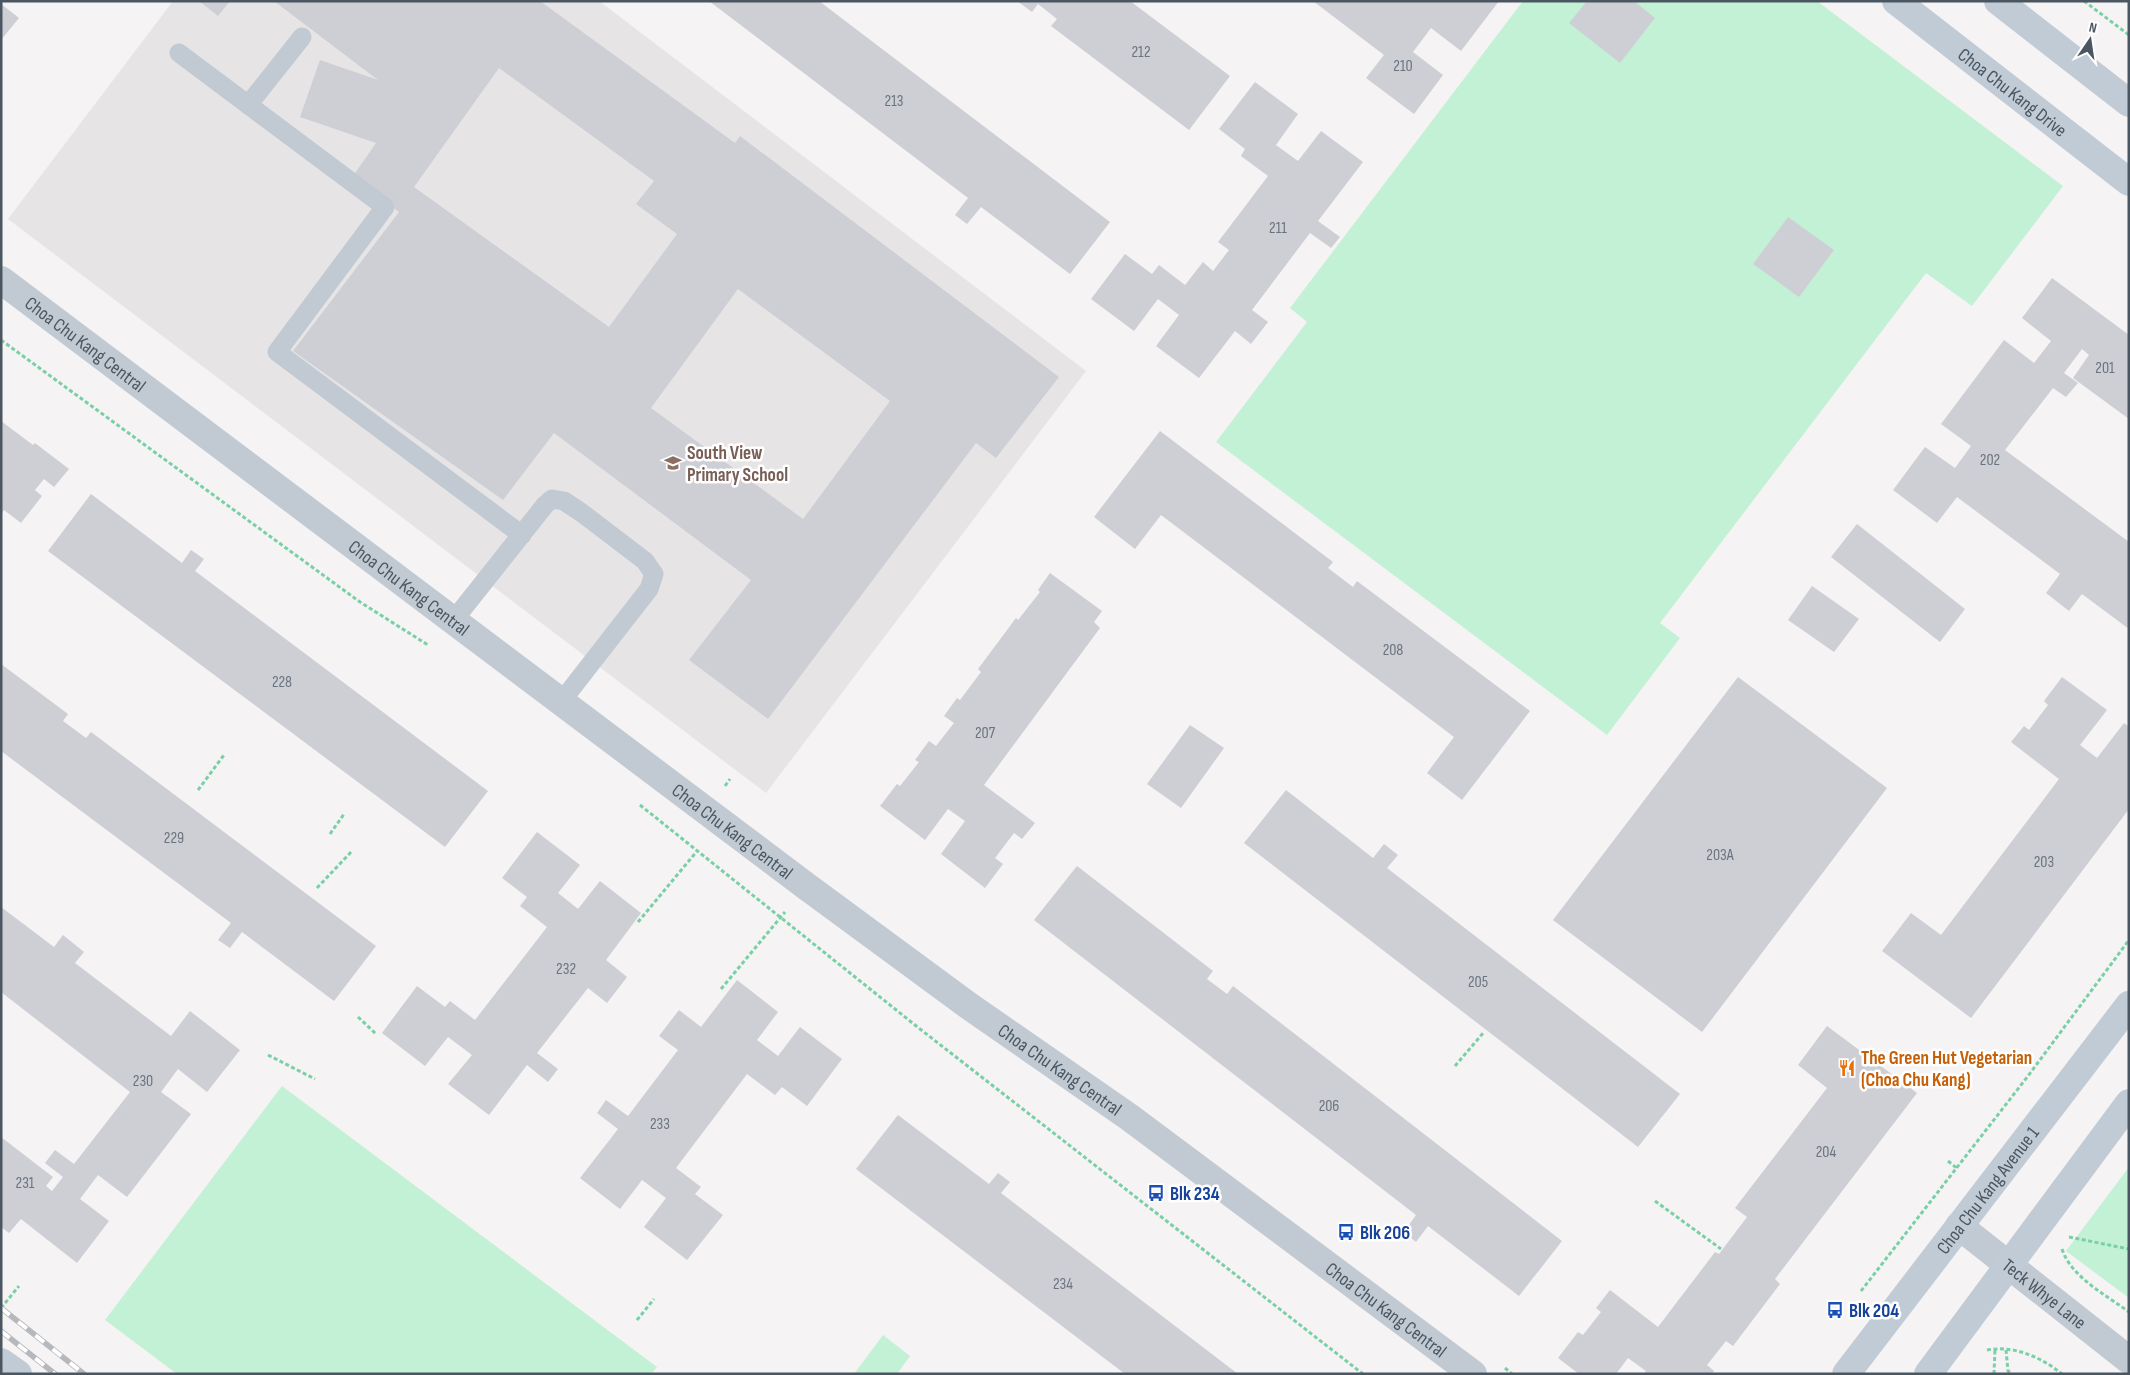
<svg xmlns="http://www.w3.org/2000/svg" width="2130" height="1375" viewBox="0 0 2130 1375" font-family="'Sofia Sans Condensed',sans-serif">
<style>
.education{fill:#e6e4e5}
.green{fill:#c3f1d5}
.building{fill:#cdcfd5;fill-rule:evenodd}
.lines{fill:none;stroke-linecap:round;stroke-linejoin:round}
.path{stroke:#7ad0a6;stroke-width:3;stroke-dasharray:4 2.5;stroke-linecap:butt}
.lane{stroke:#c1cad2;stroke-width:19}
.street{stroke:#c1cad2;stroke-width:28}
.secondary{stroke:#c1cbd6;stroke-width:28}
.rail-casing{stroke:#b5b8bd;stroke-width:5.5}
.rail{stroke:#fff;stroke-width:4;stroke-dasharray:11;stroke-linecap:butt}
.labels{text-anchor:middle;stroke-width:5;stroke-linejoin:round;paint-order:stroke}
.number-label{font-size:16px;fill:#6b747e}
.street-label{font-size:19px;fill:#4a5661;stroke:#fff}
.education-label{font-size:19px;font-weight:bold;fill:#785e54;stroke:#fff;text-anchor:start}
.food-label{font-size:19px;font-weight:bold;fill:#c56008;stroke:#fff;text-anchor:start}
.transit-label{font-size:19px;font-weight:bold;fill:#164399;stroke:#fff;text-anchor:start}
</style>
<rect width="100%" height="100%" fill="#f5f3f3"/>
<!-- education -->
<path class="education" d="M173 1H599L1086 371 766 793 8 219Z"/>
<!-- green -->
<path class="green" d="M1523 1H1817L2063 186 1972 306 1926 273 1660 623 1680 638 1607 735 1216 442 1307 322 1290 308Z
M282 1086 657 1367 651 1374H177L105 1320Z
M2129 1167V1298L2066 1251Z
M883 1335 910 1356 897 1374H854Z"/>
<!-- building -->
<path class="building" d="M199 1H230L218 16Z
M274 1H540L735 143 740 136 1059 377 996 458 976 443 768 719 689 660 751 580 554 433 503 500 293 351 399 212 353 176 376 143 300 117 320 60 378 80ZM499 68 654 181 636 204 677 234 609 327 414 187ZM738 289 890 401 803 519 651 408Z
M709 1H819L1110 222 1070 274 981 207 967 224 955 215 968 198Z
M1017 1H1130L1230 76 1189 130 1051 26 1057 19 1038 4 1032 12Z
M1313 1H1499L1461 51 1431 28 1413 52 1443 75 1414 114 1366 78 1384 55Z
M1587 1H1634L1655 18 1620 63 1569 23Z
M1 4 19 18 1 40Z
M1255 82 1298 114 1276 145 1298 161 1321 131 1363 162 1318 221 1340 237 1331 248 1310 233 1252 310 1268 322 1251 344 1235 331 1199 378 1156 346 1179 315 1158 299 1134 331 1091 299 1125 254 1152 274 1159 265 1185 285 1203 262 1213 271 1229 250 1218 242 1268 176 1241 156 1245 149 1219 129Z
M1788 217 1834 250 1799 297 1753 264Z
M2052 278 2129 335V419L2073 378 2089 355 2082 349 2064 373 2078 383 2066 397 2053 388 2005 450 2129 542V629L2082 594 2069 611 2046 593 2060 574 1957 497 1937 523 1893 490 1925 447 1955 468 1971 446 1941 424 2004 340 2034 363 2051 341 2022 318Z
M1 421 33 445 35 443 69 469 54 487 44 479 35 490 42 496 21 523 4 510 1 514Z
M1160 431 1333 562 1328 568 1353 587 1357 581 1530 711 1462 800 1427 773 1454 737 1161 515 1135 549 1094 517Z
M91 494 182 563 191 550 204 559 195 571 488 791 445 847 48 551Z
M1857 524 1965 609 1940 642 1831 557Z
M1050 573 1102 611 1094 622 1100 628 984 785 1035 823 1022 839 1014 833 995 858 1003 864 985 888 941 854 965 821 948 809 925 840 880 806 897 784 900 786 919 762 915 760 929 741 936 746 954 723 944 716 957 698 960 700 981 672 978 669 1016 618 1018 620 1040 592 1038 590Z
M1812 586 1859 619 1834 652 1788 620Z
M1 664 68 714 63 721 86 738 91 732 376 946 334 1001 242 932 230 948 218 940 231 923 1 751Z
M1738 677 1887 788 1702 1032 1553 920Z
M2062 677 2107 710 2080 745 2097 758 2124 723 2129 727V809L1971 1018 1882 951 1911 913 1941 935 2059 779 2011 742 2024 726 2029 730 2048 705 2044 701Z
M1190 725 1224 748 1181 808 1147 784Z
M1286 790 1373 858 1384 844 1398 855 1387 868 1680 1094 1638 1147 1244 843Z
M537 832 580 865 558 893 578 909 600 881 641 913 606 960 627 977 607 1003 588 988 537 1053 558 1069 548 1082 527 1065 489 1115 448 1084 472 1055 448 1037 425 1066 382 1033 417 986 445 1007 450 1001 475 1020 547 927 520 906 527 897 502 878Z
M1077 866 1213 971 1207 979 1227 994 1233 986 1562 1241 1519 1296 1428 1226 1416 1242 1404 1232 1416 1215 1034 920Z
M1 907 54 947 63 935 84 952 75 963 171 1036 190 1011 240 1050 207 1092 178 1069 161 1092 191 1114 127 1197 98 1175 80 1199 109 1221 77 1263 21 1219 9 1233 1 1227V1137L53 1177 46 1186 52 1191 63 1177 45 1163 55 1150 74 1164 130 1092 1 992Z
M737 980 778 1012 757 1040 778 1056 800 1027 842 1059 807 1106 782 1087 775 1095 747 1074 676 1168 701 1187 695 1194 723 1215 687 1260 644 1227 666 1198 642 1180 620 1209 580 1178 618 1129 597 1113 606 1100 628 1116 678 1050 659 1036 679 1010 701 1027Z
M1827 1026 1917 1093 1775 1279 1780 1284 1733 1346 1726 1341 1707 1365 1714 1371 1712 1374H1644L1646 1371 1628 1358 1616 1374H1579L1558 1358 1578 1332 1583 1335 1601 1312 1596 1308 1610 1290 1658 1327 1715 1252 1719 1254 1747 1217 1735 1208 1827 1088 1798 1065Z
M898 1115 989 1184 998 1173 1010 1182 1001 1193 1238 1374H1125L856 1169Z"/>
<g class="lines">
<!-- path -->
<path class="path" d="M2084 1 2129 35
M1 340 360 602 428 645
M725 786 730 779
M198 790 224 755
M640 805 920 1029 1363 1374
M330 834 344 814
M317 888 352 851
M638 922 698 850
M721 989 785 912
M358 1017 376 1034
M268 1055 315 1079
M1455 1066 1484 1032
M1948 1161 1958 1169
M1655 1201 1721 1249
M2069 1237 2129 1249
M2062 1249C2071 1277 2106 1295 2129 1312
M1861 1291 2028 1076 2129 940
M1 1308 19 1286
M637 1320 654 1299
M1987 1350C2014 1345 2041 1357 2062 1374
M2006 1350 2008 1371 2012 1374
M1505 1368 1512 1374
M1994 1374 1995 1349"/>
<!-- lane -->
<path class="lane" d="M179 53 385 207 277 352 522 535
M248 105 302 37
M453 621 545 505 552 499 564 501 582 513 645 561 654 574 649 589 561 702"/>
<!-- street -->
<g class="street">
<path id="s1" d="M1 280 806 886 969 1006 1129 1117 1473 1374"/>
<path id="s2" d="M1959 1226 2129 1360"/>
</g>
<!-- secondary -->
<g class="secondary">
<path id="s3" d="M1896 1 2129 182"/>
<path d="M1998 1 2129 103"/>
<path d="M1 1362 18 1374"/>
<path id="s4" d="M1846 1374 2129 1005"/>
<path d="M1928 1374 2129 1103"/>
</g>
<!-- rail casing -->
<g class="rail-casing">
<path id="rail" d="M1 1308 84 1374
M1 1331 55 1374"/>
</g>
<!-- rail -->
<use href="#rail" class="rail"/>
</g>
<!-- icons -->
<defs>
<g id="school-bare" transform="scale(1.35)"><path d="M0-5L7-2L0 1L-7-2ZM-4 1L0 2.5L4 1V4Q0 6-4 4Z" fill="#8d6e63" stroke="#fff" stroke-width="2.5" paint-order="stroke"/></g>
<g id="restaurant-bare" transform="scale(1.35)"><path d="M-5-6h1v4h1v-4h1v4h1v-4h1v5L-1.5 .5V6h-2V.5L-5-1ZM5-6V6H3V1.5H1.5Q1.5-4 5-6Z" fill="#e8710a" stroke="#fff" stroke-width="2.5" paint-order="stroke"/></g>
<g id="bus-bare" transform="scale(1.35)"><path d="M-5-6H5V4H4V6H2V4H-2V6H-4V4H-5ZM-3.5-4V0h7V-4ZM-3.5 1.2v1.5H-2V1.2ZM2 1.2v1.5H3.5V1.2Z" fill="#1a4fb4" stroke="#fff" stroke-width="2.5" paint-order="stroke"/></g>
</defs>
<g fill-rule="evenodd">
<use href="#school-bare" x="673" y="463"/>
<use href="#restaurant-bare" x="1847" y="1068"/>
<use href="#bus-bare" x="1156" y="1193"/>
<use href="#bus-bare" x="1346" y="1232"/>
<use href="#bus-bare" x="1835" y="1310"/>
</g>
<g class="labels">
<!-- number labels -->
<g class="number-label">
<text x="1141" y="57">212</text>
<text x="1403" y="71">210</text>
<text x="894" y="106">213</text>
<text x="1278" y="233">211</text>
<text x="2105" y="373">201</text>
<text x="1990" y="465">202</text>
<text x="1393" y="655">208</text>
<text x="282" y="687">228</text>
<text x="985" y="738">207</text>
<text x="174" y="843">229</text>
<text x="1720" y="860">203A</text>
<text x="2044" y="867">203</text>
<text x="566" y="974">232</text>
<text x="1478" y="987">205</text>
<text x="143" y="1086">230</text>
<text x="1329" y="1111">206</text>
<text x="660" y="1129">233</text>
<text x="1826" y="1157">204</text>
<text x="25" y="1188">231</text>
<text x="1063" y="1289">234</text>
</g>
<!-- street labels -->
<g class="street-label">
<text dy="7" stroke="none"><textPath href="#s3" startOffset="148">Choa Chu Kang Drive</textPath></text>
<text dy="7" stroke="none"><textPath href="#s1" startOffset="106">Choa Chu Kang Central</textPath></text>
<text dy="7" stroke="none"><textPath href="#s1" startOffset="511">Choa Chu Kang Central</textPath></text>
<text dy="7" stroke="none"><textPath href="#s1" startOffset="916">Choa Chu Kang Central</textPath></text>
<text dy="7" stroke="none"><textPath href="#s1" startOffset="1321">Choa Chu Kang Central</textPath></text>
<text dy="7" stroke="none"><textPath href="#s4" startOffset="232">Choa Chu Kang Avenue 1</textPath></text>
<text dy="7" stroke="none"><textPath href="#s2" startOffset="109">Teck Whye Lane</textPath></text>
<text dy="7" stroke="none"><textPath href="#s1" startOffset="1726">Choa Chu Kang Central</textPath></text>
</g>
<!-- education labels -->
<g class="education-label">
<text x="687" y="459">South View<tspan x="687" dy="22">Primary School</tspan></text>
</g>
<!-- food labels -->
<g class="food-label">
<text x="1861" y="1064">The Green Hut Vegetarian<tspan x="1861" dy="22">(Choa Chu Kang)</tspan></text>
</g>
<!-- transit labels -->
<g class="transit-label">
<text x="1170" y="1200">Blk 234</text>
<text x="1360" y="1239">Blk 206</text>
<text x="1849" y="1317">Blk 204</text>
</g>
</g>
<!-- border -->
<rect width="2130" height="1375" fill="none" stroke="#4a5661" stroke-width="5"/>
<!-- north arrow -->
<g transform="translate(2090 40) rotate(13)" stroke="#ffffff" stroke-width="4" paint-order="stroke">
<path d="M0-4L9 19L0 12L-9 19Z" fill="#4a5661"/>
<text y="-8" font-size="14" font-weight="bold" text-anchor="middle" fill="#4a5661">N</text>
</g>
</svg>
